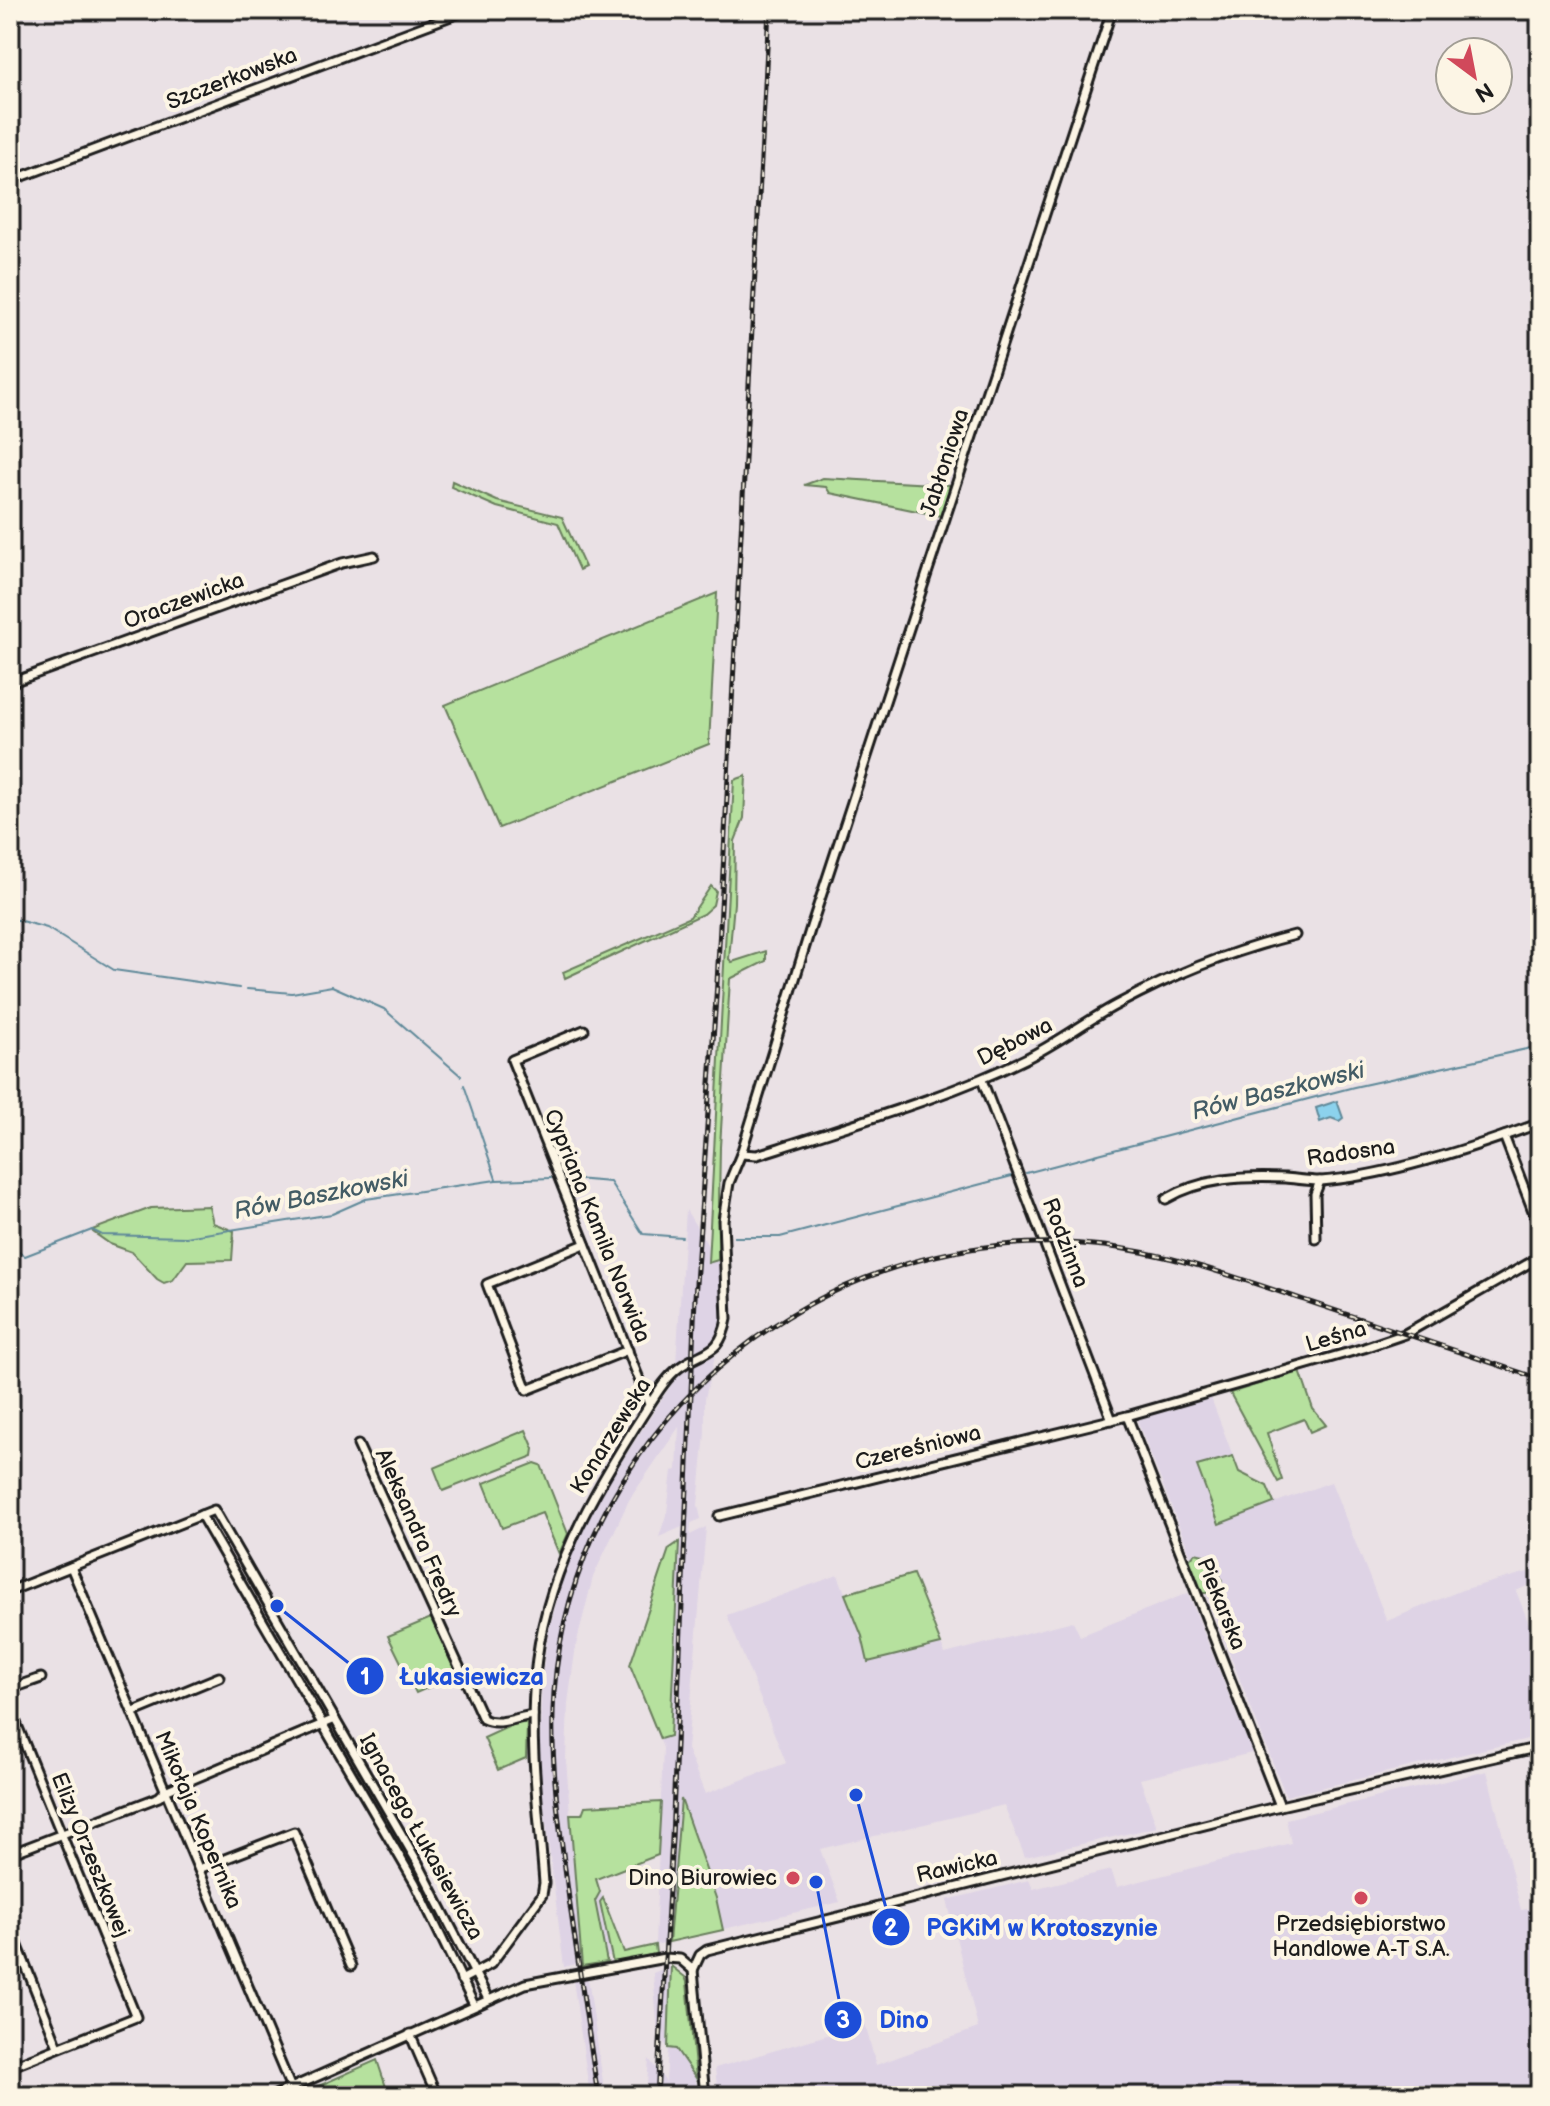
<svg xmlns="http://www.w3.org/2000/svg" width="1550" height="2106" font-family="'Balsamiq Sans',sans-serif">
  <rect width="100%" height="100%" fill="#eae1e5"/>
  <filter id="ink" filterUnits="userSpaceOnUse"><feTurbulence type="fractalNoise" baseFrequency=".0125" numOctaves="2"/><feDisplacementMap in="SourceGraphic" scale="16" xChannelSelector="R" yChannelSelector="G"/><feConvolveMatrix kernelMatrix="1 2 1 2 8 2 1 2 1" color-interpolation-filters="sRGB"/></filter>
  <g filter="url(#ink)">
    <g fill="#ded3e5">
      <polygon points="686,1210 720,1265 723,1322 705,1398 705,1433 698,1505 701,1519 691,1523 690,1535 706,1527 687,1749 705,1794 786,1763 727,1615 838,1575 862,1636 869,1662 941,1644 945,1654 1073,1621 1080,1636 1188,1593 1252,1753 1140,1779 1157,1827 1025,1857 1004,1805 820,1849 840,1902 655,1945 663,1748 630,1665 669,1549 681,1541 682,1527 659,1537 667,1512 672,1471 677,1470 679,1427 629,1500 593,1577 576,1645 568,1703 566,1758 570,1814 624,1952 564,1967 539,1768 542,1676 548,1634 564,1574 585,1526 607,1484 675,1379"/>
      <polygon points="1211,1398 1233,1456 1197,1467 1219,1523 1331,1482 1387,1621 1462,1590 1528,1572 1533,1583 1516,1591 1540,1652 1540,1736 1286,1796 1137,1420"/>
      <polygon points="1487,1771 1521,1910 1540,1907 1540,2096 718,2096 715,2068 865,2024 876,2065 978,2028 947,1900 1029,1880 1033,1889 1111,1870 1117,1887 1291,1843 1286,1819"/>
      <polygon points="671,1966 668,2048 676,2049 696,2078 697,2096 646,2096 649,2059 666,2082 668,2048 658,2035 653,1973"/>
      <polygon points="588,1978 605,2096 590,2096 573,1980"/>
    </g>
    <g fill="#b6e19e" stroke="#697e5d" stroke-width="2">
      <polygon points="823,478 950,485 941,516 830,493 826,487 804,485"/>
      <polygon points="452,481 497,501 562,517 585,567 579,570 558,523 497,507 451,487"/>
      <polygon points="717,593 709,744 499,828 445,705"/>
      <polygon points="746,776 744,818 735,841 734,903 729,959 732,962 766,951 766,961 730,979 720,1147 718,1260 708,1263 734,780"/>
      <polygon points="711,886 716,891 713,905 703,914 565,978 563,972 690,917"/>
      <polygon points="209,1206 213,1223 234,1231 232,1260 187,1261 173,1280 164,1283 157,1279 132,1252 110,1244 93,1232 92,1230 151,1208"/>
      <polygon points="1300,1371 1313,1409 1326,1425 1310,1432 1304,1419 1267,1433 1282,1480 1278,1482 1230,1393"/>
      <polygon points="526,1430 534,1449 533,1456 443,1491 434,1468"/>
      <polygon points="1233,1456 1239,1472 1267,1486 1274,1503 1219,1524 1197,1466"/>
      <polygon points="535,1463 541,1465 568,1534 559,1554 542,1513 502,1528 484,1483"/>
      <polygon points="679,1542 670,1736 660,1739 630,1665 669,1549"/>
      <polygon points="1195,1553 1213,1557 1222,1581 1211,1593 1201,1593 1188,1561"/>
      <polygon points="913,1574 941,1644 868,1662 862,1636 845,1594"/>
      <polygon points="431,1618 457,1675 416,1693 388,1636"/>
      <polygon points="521,1721 527,1724 526,1758 498,1770 484,1738"/>
      <polygon points="681,1799 716,1898 723,1930 669,1942"/>
      <polygon points="661,1802 658,1855 596,1879 600,1892 595,1901 607,1962 582,1966 570,1814 582,1814 585,1806"/>
      <polygon points="603,1898 624,1952 655,1945 656,1954 613,1963 600,1902"/>
      <polygon points="671,1966 685,1977 687,1982 696,2078 676,2049 668,2048"/>
      <polygon points="377,2060 389,2096 296,2096"/>
    </g>
    <polygon fill="#8cd2ed" stroke="#5f8999" stroke-width="2" points="1337,1101 1343,1118 1339,1121 1331,1118 1320,1122 1316,1108"/>
    <g fill="none" stroke-linecap="round" stroke-linejoin="round">
      <g stroke="#5f8999" stroke-width="2">
        <polyline points="10,918 47,928 114,970 239,988"/>
        <polyline points="247,989 292,993 332,986 384,1009 461,1076"/>
        <polyline points="464,1085 496,1179"/>
        <polyline points="1026,1173 1354,1087 1540,1046"/>
        <polyline points="563,1178 610,1182 643,1234 682,1237"/>
        <polyline points="734,1237 780,1237 1012,1176"/>
        <polyline points="10,1256 19,1252 25,1256 92,1230 102,1235 186,1237 332,1214 366,1199 496,1180 551,1178"/>
      </g>
      <defs>
        <g id="street">
          <polyline points="10,181 467,10"/>
          <polyline points="10,683 342,563 374,556"/>
          <polyline points="584,1030 512,1060 649,1404"/>
          <polyline points="982,1080 1112,1420"/>
          <polyline points="1504,1136 1540,1229"/>
          <path d="M741,1154L757,1155L779,1148C862,1121 947,1097 1025,1059C1058,1043 1087,1020 1120,1003C1174,974 1235,950 1295,935"/>
          <path d="M1166,1199C1201,1178 1244,1176 1285,1178C1297,1179 1309,1181 1321,1181C1387,1176 1478,1146 1540,1123"/>
          <polyline points="1316,1239 1315,1194 1320,1181"/>
          <polyline points="585,1244 487,1284 527,1390 628,1350"/>
          <polyline points="1127,1416 1280,1806"/>
          <path d="M358,1445L483,1719C498,1727 517,1717 533,1715"/>
          <polyline points="201,1515 415,1883 474,2005"/>
          <polyline points="719,1516 1127,1416 1364,1348 1405,1334 1540,1257"/>
          <polyline points="71,1567 291,2088"/>
          <polyline points="10,1591 214,1510 418,1863 488,1999"/>
          <polyline points="10,1689 41,1678"/>
          <polyline points="10,1708 136,2017 10,2067"/>
          <polyline points="134,1712 219,1677"/>
          <polyline points="10,1854 159,1797 165,1791 335,1719"/>
          <polyline points="199,1869 294,1832 351,1966"/>
          <polyline points="10,1926 58,2047"/>
          <path d="M461,1980L491,1964L542,1895L544,1883C539,1815 529,1745 535,1677C543,1577 593,1492 646,1410C655,1396 666,1377 680,1367C705,1349 720,1356 727,1319L723,1220L729,1183L741,1154L811,927L1112,10"/>
          <polyline points="410,2034 437,2096"/>
          <polyline points="273,2096 525,1984 665,1958 680,1959 693,1970"/>
          <polyline points="705,2096 693,1970 700,1955 707,1950 1280,1806 1540,1747"/>
        </g>
      </defs>
      <use href="#street" stroke="#1c1c1c" stroke-width="13"/>
      <use href="#street" stroke="#fcf5e5" stroke-width="7"/>
      <defs>
        <g id="rail">
          <path d="M598,2096C588,2030 579,1964 569,1899C560,1830 549,1761 554,1692C575,1416 832,1215 1104,1246C1173,1254 1238,1278 1304,1300C1382,1326 1461,1352 1540,1379"/>
          <polyline points="657,2096 672,1839 695,1298 717,983 769,10"/>
        </g>
      </defs>
      <use href="#rail" stroke="#1c1c1c" stroke-width="5"/>
      <use href="#rail" stroke="#fcf5e5" stroke-width="2" stroke-dasharray="6" stroke-linecap="butt"/>
    </g>
  </g>
  <g fill="#d1495b" stroke="#fcf5e5" stroke-width="3">
    <circle cx="793" cy="1878" r="8"/>
    <circle cx="1361" cy="1898" r="8"/>
  </g>
  <g text-anchor="middle" dominant-baseline="central" stroke-width="8" stroke-linejoin="round" paint-order="stroke">
    <g font-size="22" fill="#1c1c1c" stroke="#fcf5e5">
      <text transform="translate(232 79) rotate(-21)">Szczerkowska</text>
      <text transform="translate(945 463) rotate(-72)">Jabłoniowa</text>
      <text transform="translate(184 601) rotate(-20)">Oraczewicka</text>
      <text transform="translate(1015 1042) rotate(-27)">Dębowa</text>
      <text transform="translate(1351 1153) rotate(-8)">Radosna</text>
      <text transform="translate(597 1226) rotate(68)">Cypriana Kamila Norwida</text>
      <text transform="translate(1065 1243) rotate(69)">Rodzinna</text>
      <text transform="translate(1336 1337) rotate(-16)">Leśna</text>
      <text transform="translate(611 1436) rotate(-58)">Konarzewska</text>
      <text transform="translate(918 1448) rotate(-14)">Czereśniowa</text>
      <text transform="translate(418 1533) rotate(66)">Aleksandra Fredry</text>
      <text transform="translate(1221 1604) rotate(68)">Piekarska</text>
      <text transform="translate(198 1820) rotate(67)">Mikołaja Kopernika</text>
      <text transform="translate(421 1837) rotate(61)">Ignacego Łukasiewicza</text>
      <text transform="translate(90 1855) rotate(68)">Elizy Orzeszkowej</text>
      <text transform="translate(957 1867) rotate(-13)">Rawicka</text>
    </g>
    <g font-size="22" fill="#1c1c1c" stroke="#fcf5e5" text-anchor="end">
      <text x="777" y="1878">Dino Biurowiec</text>
      <text x="1361" y="1924" text-anchor="middle">Przedsiębiorstwo<tspan x="1361" dy="25">Handlowe A-T S.A.</tspan></text>
    </g>
    <g font-size="24" font-style="italic" fill="#435c65" stroke="#fcf5e5">
      <text transform="translate(1278 1091) rotate(-14)">Rów Baszkowski</text>
      <text transform="translate(321 1195) rotate(-11)">Rów Baszkowski</text>
    </g>
  </g>
  <path fill="none" stroke="#1d4ed8" stroke-width="3" d="M277 1606L365 1676M856 1795L891 1927M816 1882L843 2020"/>
  <g fill="#1d4ed8" stroke="#fcf5e5" stroke-width="3">
    <circle cx="277" cy="1606" r="8"/>
    <circle cx="856" cy="1795" r="8"/>
    <circle cx="816" cy="1882" r="8"/>
    <circle cx="365" cy="1676" r="20"/>
    <circle cx="891" cy="1927" r="20"/>
    <circle cx="843" cy="2020" r="20"/>
  </g>
  <g font-size="24" text-anchor="middle" font-weight="bold" fill="#fff">
    <text x="365" y="1685">1</text>
    <text x="891" y="1936">2</text>
    <text x="843" y="2028">3</text>
  </g>
  <g font-size="24" text-anchor="middle" font-weight="bold" fill="#1d4ed8" stroke="#fcf5e5" stroke-width="8" stroke-linejoin="round" paint-order="stroke">
    <text x="472" y="1685">Łukasiewicza</text>
    <text x="1042" y="1936">PGKiM w Krotoszynie</text>
    <text x="904" y="2028">Dino</text>
  </g>
  <rect width="1550" height="2106" fill="none" stroke="#fcf5e5" stroke-width="40"/>
  <rect x="20" y="20" width="1510" height="2066" fill="none" stroke="#1c1c1c" stroke-width="3" filter="url(#ink)"/>
  <g transform="translate(1474 76) rotate(148)"><circle r="38" fill="#fcf5e5" stroke="#a29e95" stroke-width="2"/>
  <path d="M0-6L14 30L0 20L-14 30Z" fill="#d1495b"/>
  <text y="-12" font-size="22" font-weight="bold" text-anchor="middle" fill="#1c1c1c">N</text>
  </g>
</svg>
